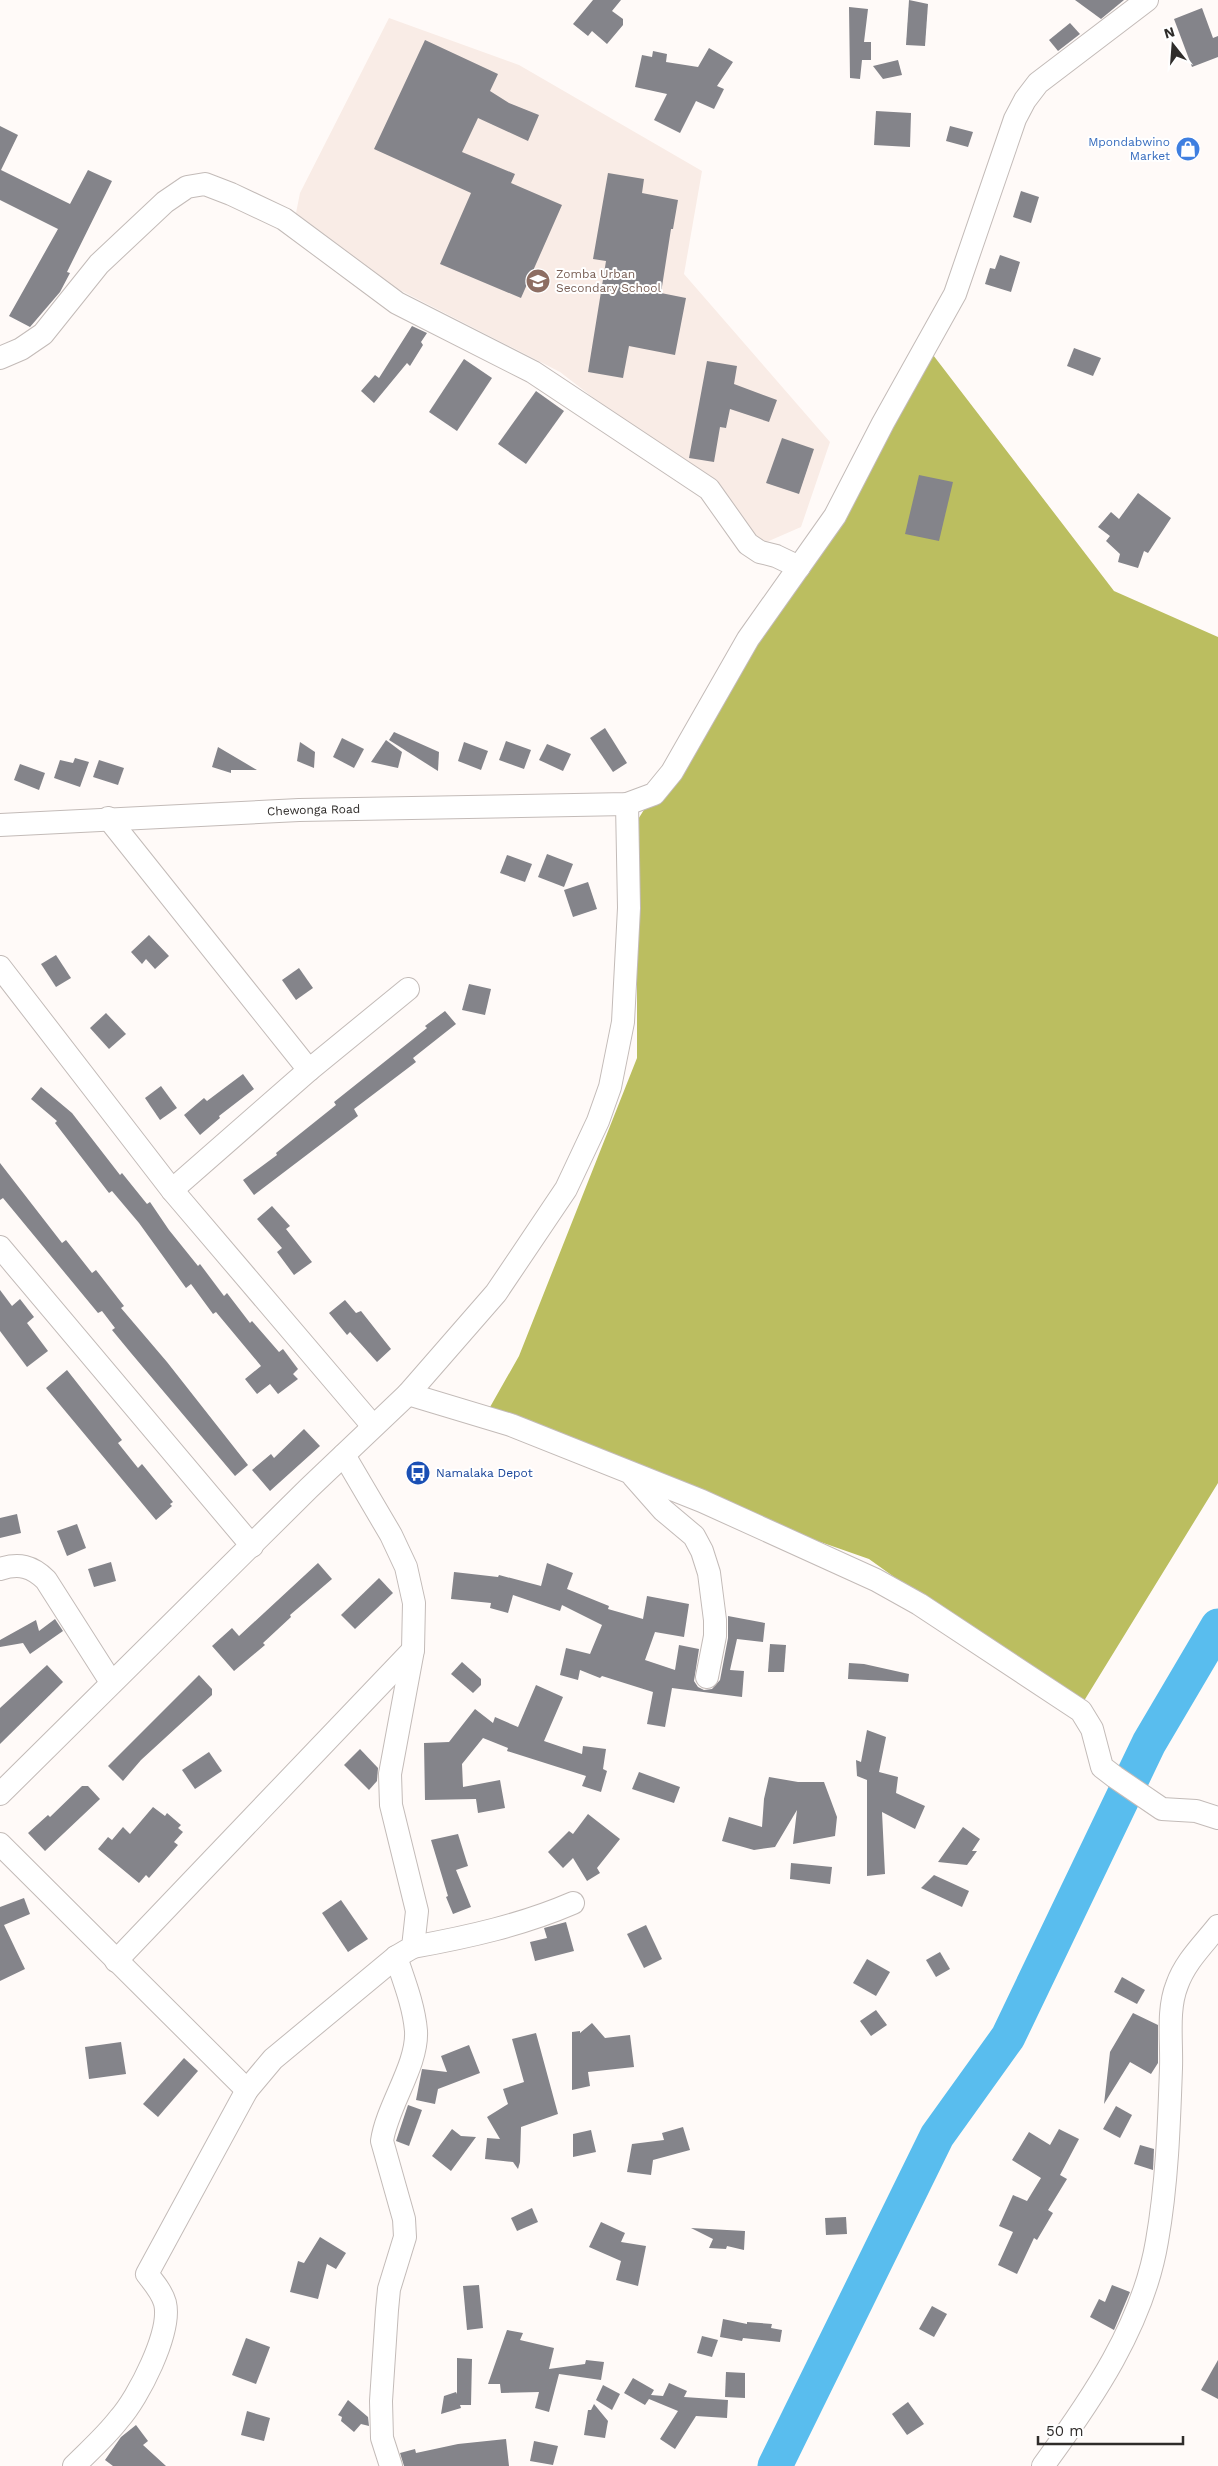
<svg xmlns="http://www.w3.org/2000/svg" width="1218" height="2466" font-family="'Work Sans',sans-serif">
  <rect width="100%" height="100%" fill="#fffaf8"/>
  <polygon fill="#f9ece6" points="389,18 519,65 702,171 684,274 830,442 801,527 762,544 678,463 560,372 394,287 296,213 300,193"/>
  <polygon fill="#bbbe60" points="930,351 1114,591 1218,637 1218,1483 1079,1709 869,1559 481,1423 519,1356 637,1058 637,821"/>
  <g fill="none" stroke-linecap="round" stroke-linejoin="round">
    <polyline stroke="#59bdee" stroke-width="35" points="775,2466 937,2136 1008,2037 1149,1743 1218,1626"/>
  </g>
  <g fill="#84848a">
    <polygon points="593,0 621,0 612,11 623,19 623,25 607,44 592,31 588,36 573,24"/>
    <polygon points="909,0 928,4 925,46 906,45"/>
    <polygon points="1075,0 1124,0 1101,19"/>
    <polygon points="849,7 868,9 864,42 871,42 871,60 862,60 860,79 850,78"/>
    <polygon points="1202,8 1213,38 1218,36 1218,57 1192,67 1174,19"/>
    <polygon points="1070,23 1080,34 1058,51 1049,40"/>
    <polygon points="425,40 498,74 490,91 509,103 539,115 528,141 478,118 462,152 515,174 511,183 562,205 521,298 440,264 471,193 374,149"/>
    <polygon points="709,48 733,62 717,86 724,89 714,109 696,101 680,133 654,120 667,94 635,87 642,55 652,57 653,51 667,54 666,62 698,67"/>
    <polygon points="898,60 902,75 883,79 873,66"/>
    <polygon points="876,111 911,113 910,147 874,145"/>
    <polygon points="0,126 18,135 1,170 70,204 88,170 112,181 67,272 70,273 60,292 30,327 9,316 58,229 0,200"/>
    <polygon points="950,126 973,132 968,147 946,141"/>
    <polygon points="608,173 644,179 642,193 678,200 673,229 671,229 661,293 686,298 675,355 629,346 623,378 588,372 606,261 593,259"/>
    <polygon points="1021,191 1039,197 1031,223 1013,217"/>
    <polygon points="1000,255 1020,262 1011,292 985,284 990,268 995,269"/>
    <polygon points="412,326 427,333 421,342 423,345 410,366 407,363 374,403 361,391 375,375 379,378"/>
    <polygon points="1074,348 1101,358 1093,376 1067,366"/>
    <polygon points="464,359 492,378 457,431 429,412"/>
    <polygon points="707,361 737,366 734,384 777,400 769,422 730,409 726,428 720,427 714,462 689,458"/>
    <polygon points="536,391 564,411 526,464 498,444"/>
    <polygon points="782,438 814,449 799,494 766,483"/>
    <polygon points="919,475 953,482 939,541 905,534"/>
    <polygon points="1138,493 1171,518 1148,553 1144,551 1138,568 1118,562 1120,554 1106,541 1110,536 1098,527 1111,512 1119,519"/>
    <polygon points="605,728 627,763 613,772 590,738"/>
    <polygon points="394,732 439,752 438,771 389,740"/>
    <polygon points="342,738 364,749 354,768 333,757"/>
    <polygon points="386,740 402,752 398,768 371,762"/>
    <polygon points="506,741 531,750 524,769 499,760"/>
    <polygon points="300,742 315,752 314,768 297,761"/>
    <polygon points="464,742 488,751 481,770 458,761"/>
    <polygon points="547,744 571,754 563,771 539,760"/>
    <polygon points="218,747 257,770 231,770 231,773 212,767"/>
    <polygon points="75,758 89,762 80,787 54,778 60,760 73,763"/>
    <polygon points="99,760 124,768 118,785 93,777"/>
    <polygon points="20,764 45,773 39,790 14,780"/>
    <polygon points="547,854 573,864 564,887 538,877"/>
    <polygon points="507,855 532,864 525,882 500,873"/>
    <polygon points="588,882 597,909 573,917 564,890"/>
    <polygon points="149,935 169,956 155,969 146,959 142,964 131,952"/>
    <polygon points="56,955 71,978 56,987 41,964"/>
    <polygon points="299,968 313,988 296,1000 282,980"/>
    <polygon points="469,984 491,989 485,1015 462,1010"/>
    <polygon points="445,1011 456,1024 413,1058 416,1062 354,1109 358,1116 254,1195 243,1180 277,1155 276,1153 336,1105 334,1102 427,1028 425,1026"/>
    <polygon points="106,1013 126,1034 109,1049 90,1028"/>
    <polygon points="243,1074 254,1089 219,1116 220,1118 200,1135 184,1115 204,1098 207,1101"/>
    <polygon points="161,1086 177,1108 160,1120 145,1098"/>
    <polygon points="41,1087 72,1113 120,1175 122,1173 147,1204 150,1202 169,1230 198,1266 200,1264 224,1296 227,1293 250,1323 252,1321 279,1352 283,1349 298,1369 293,1374 298,1379 278,1394 270,1384 257,1394 245,1379 261,1366 216,1312 213,1314 191,1284 186,1288 139,1223 112,1191 109,1193 55,1123 57,1121 31,1099"/>
    <polygon points="0,1163 62,1243 66,1240 92,1273 96,1270 124,1306 121,1308 167,1362 248,1465 235,1476 131,1353 112,1330 115,1328 102,1311 98,1313 3,1198 0,1200"/>
    <polygon points="272,1206 290,1226 286,1229 312,1262 294,1275 277,1252 282,1248 257,1219"/>
    <polygon points="0,1290 12,1306 20,1299 34,1317 27,1323 48,1351 27,1367 0,1331"/>
    <polygon points="345,1300 356,1313 361,1311 391,1349 377,1362 350,1332 347,1335 329,1313"/>
    <polygon points="67,1370 122,1440 118,1443 138,1468 142,1464 173,1502 170,1504 172,1506 156,1520 46,1388"/>
    <polygon points="304,1429 320,1446 270,1491 252,1470 271,1454 274,1458"/>
    <polygon points="17,1514 21,1533 0,1538 0,1518"/>
    <polygon points="77,1524 86,1548 67,1556 57,1531"/>
    <polygon points="111,1562 116,1581 94,1587 88,1569"/>
    <polygon points="318,1563 332,1579 290,1615 291,1617 263,1643 265,1645 234,1671 212,1646 232,1628 239,1636"/>
    <polygon points="547,1563 573,1573 567,1589 609,1606 608,1609 643,1619 647,1596 689,1604 684,1637 655,1632 645,1660 675,1670 679,1645 699,1649 694,1681 698,1687 704,1690 712,1689 720,1680 728,1638 728,1616 765,1623 763,1642 737,1639 730,1670 744,1671 742,1697 672,1688 665,1727 647,1724 653,1692 602,1676 600,1678 580,1670 578,1680 560,1675 566,1648 590,1654 602,1625 562,1605 560,1611 513,1595 508,1613 490,1608 491,1603 451,1599 454,1572 498,1577 499,1575 541,1586"/>
    <polygon points="379,1578 393,1593 355,1629 341,1615"/>
    <polygon points="55,1619 63,1631 30,1654 23,1643 0,1647 0,1640 36,1620 39,1631"/>
    <polygon points="770,1644 786,1645 784,1672 768,1672"/>
    <polygon points="462,1662 481,1679 481,1685 473,1693 451,1674"/>
    <polygon points="849,1663 864,1664 909,1674 908,1682 848,1679"/>
    <polygon points="47,1665 63,1682 0,1744 0,1708"/>
    <polygon points="199,1675 212,1689 212,1695 141,1760 123,1781 108,1766"/>
    <polygon points="536,1685 563,1697 544,1741 582,1754 583,1746 606,1749 603,1769 607,1771 601,1792 582,1786 586,1776 507,1751 508,1748 483,1738 462,1764 463,1787 500,1780 505,1808 478,1813 476,1799 425,1800 424,1743 449,1742 475,1709 493,1723 495,1717 518,1727"/>
    <polygon points="867,1730 886,1737 879,1772 898,1777 896,1793 925,1806 915,1829 882,1812 885,1874 867,1876 867,1780 857,1776 856,1760 861,1762"/>
    <polygon points="360,1749 378,1768 377,1781 369,1790 344,1765"/>
    <polygon points="209,1752 222,1771 195,1789 182,1770"/>
    <polygon points="639,1772 680,1787 674,1803 632,1789"/>
    <polygon points="769,1777 798,1782 824,1782 837,1817 835,1836 793,1844 797,1810 775,1847 754,1850 722,1841 729,1817 762,1827 764,1799"/>
    <polygon points="82,1786 88,1786 100,1799 45,1851 28,1833 48,1815 50,1817"/>
    <polygon points="153,1807 165,1816 167,1813 181,1825 178,1828 183,1832 174,1842 178,1845 149,1878 146,1875 139,1883 98,1849 108,1837 112,1840 123,1827 130,1834"/>
    <polygon points="588,1814 620,1839 597,1868 600,1873 587,1881 573,1858 563,1868 548,1852 569,1831 573,1834"/>
    <polygon points="963,1827 980,1839 972,1851 977,1851 967,1865 938,1862"/>
    <polygon points="458,1834 468,1866 456,1870 471,1907 453,1914 446,1897 448,1896 431,1840"/>
    <polygon points="791,1863 832,1867 830,1884 790,1879"/>
    <polygon points="934,1875 969,1891 962,1907 921,1888"/>
    <polygon points="24,1898 30,1914 4,1925 25,1969 0,1981 0,1907"/>
    <polygon points="341,1900 368,1939 348,1952 322,1913"/>
    <polygon points="566,1922 574,1951 535,1961 530,1942 547,1938 544,1928"/>
    <polygon points="646,1925 662,1959 644,1968 627,1934"/>
    <polygon points="940,1952 950,1969 936,1977 926,1960"/>
    <polygon points="867,1959 890,1972 876,1996 853,1983"/>
    <polygon points="1122,1977 1145,1990 1137,2004 1114,1992"/>
    <polygon points="876,2010 887,2025 871,2036 860,2021"/>
    <polygon points="1133,2013 1158,2025 1158,2063 1151,2074 1130,2062 1104,2104 1110,2052"/>
    <polygon points="592,2023 605,2038 630,2035 634,2067 588,2072 590,2086 572,2090 572,2032 580,2031 580,2033"/>
    <polygon points="536,2033 558,2114 521,2127 520,2162 518,2169 513,2162 485,2159 487,2138 500,2139 487,2117 508,2104 503,2089 524,2082 512,2039"/>
    <polygon points="121,2042 126,2074 89,2079 85,2047"/>
    <polygon points="469,2045 480,2073 438,2089 435,2104 416,2100 422,2069 447,2072 441,2056"/>
    <polygon points="184,2058 198,2071 158,2117 143,2104"/>
    <polygon points="408,2105 422,2110 409,2146 396,2141"/>
    <polygon points="1116,2106 1132,2115 1120,2138 1103,2129"/>
    <polygon points="683,2127 690,2150 653,2160 651,2175 627,2172 632,2144 664,2140 662,2133"/>
    <polygon points="452,2129 461,2136 476,2137 451,2171 432,2156"/>
    <polygon points="1059,2129 1079,2139 1060,2175 1067,2179 1048,2210 1053,2213 1037,2240 1034,2238 1017,2274 998,2265 1013,2232 999,2226 1013,2195 1027,2201 1041,2178 1012,2160 1029,2132 1050,2145"/>
    <polygon points="591,2130 596,2152 573,2157 573,2134"/>
    <polygon points="1140,2145 1154,2149 1153,2170 1134,2164"/>
    <polygon points="532,2208 538,2222 517,2231 511,2218"/>
    <polygon points="846,2217 847,2234 826,2235 825,2218"/>
    <polygon points="601,2222 625,2233 621,2242 646,2246 638,2286 616,2280 621,2261 589,2247"/>
    <polygon points="691,2228 745,2231 744,2250 727,2246 726,2249 709,2248 713,2239"/>
    <polygon points="320,2237 346,2253 336,2269 327,2264 318,2299 290,2292 298,2261 304,2263"/>
    <polygon points="479,2285 483,2328 467,2330 463,2286"/>
    <polygon points="1112,2285 1130,2292 1114,2330 1090,2317 1099,2299 1105,2302"/>
    <polygon points="932,2306 947,2314 934,2337 919,2329"/>
    <polygon points="723,2319 747,2324 747,2322 772,2324 771,2328 782,2330 780,2342 743,2338 742,2341 720,2337"/>
    <polygon points="507,2330 523,2333 520,2340 554,2348 549,2369 585,2364 586,2360 604,2362 601,2380 559,2374 549,2412 535,2408 539,2392 501,2393 500,2384 488,2384"/>
    <polygon points="702,2336 718,2340 712,2357 697,2353"/>
    <polygon points="246,2338 270,2347 256,2384 232,2375"/>
    <polygon points="457,2358 472,2359 471,2405 460,2405 461,2408 441,2414 444,2396 456,2392 457,2394"/>
    <polygon points="1218,2360 1218,2399 1201,2390"/>
    <polygon points="726,2372 745,2373 745,2398 725,2397"/>
    <polygon points="633,2378 654,2390 651,2395 663,2396 669,2383 687,2391 684,2397 728,2400 727,2418 696,2416 675,2449 660,2439 678,2411 649,2399 645,2405 624,2393"/>
    <polygon points="603,2385 620,2394 612,2410 596,2400"/>
    <polygon points="348,2400 368,2417 369,2426 361,2424 354,2432 341,2421 342,2417 338,2415"/>
    <polygon points="908,2402 924,2424 907,2435 892,2414"/>
    <polygon points="594,2404 608,2421 605,2438 584,2435 588,2410 591,2410"/>
    <polygon points="247,2411 270,2418 264,2441 241,2435"/>
    <polygon points="136,2425 148,2441 143,2445 166,2466 113,2466 105,2460 121,2437"/>
    <polygon points="506,2439 509,2466 404,2466 400,2453 415,2449 416,2453 458,2444"/>
    <polygon points="534,2441 558,2446 553,2465 530,2461"/>
  </g>
  <g fill="none" stroke-linecap="round" stroke-linejoin="round">
    <defs>
      <g id="minor">
        <polyline points="0,358 21,349 43,334 99,264 165,202 187,187 205,184 231,194 284,219 397,303 533,372 709,489 748,544 760,552 776,556 799,567"/>
        <polyline points="108,818 309,1070"/>
        <path id="s1" d="M0,825L299,810L627,804L654,794L672,772L748,639L835,516L883,423L955,294L1015,119L1025,100L1038,83L1147,0"/>
        <polyline points="0,967 172,1190 373,1426"/>
        <polyline points="172,1190 309,1070 408,989"/>
        <polyline points="0,1247 252,1546"/>
        <polyline points="408,1394 511,1425 702,1501 876,1580 919,1604 1081,1711 1092,1729 1102,1767 1115,1777 1162,1809 1196,1811 1218,1818"/>
        <polyline points="633,1476 663,1510 694,1536 702,1551 709,1573 715,1620 715,1636 707,1677"/>
        <path d="M0,1569C19,1563 32,1566 46,1580L111,1682"/>
        <polyline points="0,1794 309,1488 408,1394 496,1293 566,1189 598,1121 610,1087 623,1022 629,908 627,804"/>
        <polyline points="0,1844 247,2090"/>
        <path d="M413,1947C468,1937 522,1925 573,1903"/>
        <polyline points="116,1961 413,1650"/>
        <path d="M74,2466C89,2451 106,2436 119,2419C138,2398 172,2332 165,2303C162,2292 154,2283 147,2274L247,2090L273,2059L396,1957L413,1947L417,1911L391,1805L390,1774L413,1650L414,1603L406,1567L391,1535L344,1455"/>
        <path d="M391,2466L382,2438L381,2401L387,2310L389,2289L405,2237L404,2219L382,2141C387,2106 418,2065 416,2031C414,2006 404,1981 396,1957"/>
        <path d="M1043,2466C1092,2399 1143,2325 1157,2241C1167,2184 1169,2126 1171,2068C1172,2041 1167,2010 1177,1985C1185,1962 1203,1945 1218,1926"/>
      </g>
    </defs>
    <use href="#minor" stroke="#c3bbb8" stroke-width="24"/>
    <use href="#minor" stroke="#fff" stroke-width="22"/>
  </g>
  <defs>
    <symbol id="shop-disc" viewBox="-11 -11 22 22"><circle r="9.5" fill="#3f7fe0" stroke="#fff"/><path d="M-5-2.5h2.3a2.7 3.5 0 0 1 5.4 0H5L5.5 6h-11ZM-1.5-2.5h3a1.5 2.3 0 0 0-3 0Z" fill="#fff"/></symbol>
    <symbol id="school-disc" viewBox="-11 -11 22 22"><circle r="9.5" fill="#8d6e63" stroke="#fff"/><path d="M0-5L7-2L0 1L-7-2ZM-4 1L0 2.5L4 1V4Q0 6-4 4Z" fill="#fff"/></symbol>
    <symbol id="bus-disc" viewBox="-11 -11 22 22"><circle r="9.5" fill="#1a4fb4" stroke="#fff"/><path d="M-5-6H5V4H4V6H2V4H-2V6H-4V4H-5ZM-3.5-4V0h7V-4ZM-3.5 1.2v1.5H-2V1.2ZM2 1.2v1.5H3.5V1.2Z" fill="#fff"/></symbol>
  </defs>
  <g fill-rule="evenodd">
    <use href="#shop-disc" x="1174" y="135" width="28" height="28"/>
    <use href="#school-disc" x="524" y="267" width="28" height="28"/>
    <use href="#bus-disc" x="404" y="1459" width="28" height="28"/>
  </g>
  <g text-anchor="middle" dominant-baseline="central" stroke-width="4" stroke-linejoin="round" paint-order="stroke">
    <g font-size="12" fill="#366cbe" stroke="#fff" text-anchor="end">
      <text x="1170" y="142">Mpondabwino<tspan x="1170" dy="14">Market</tspan></text>
    </g>
    <g font-size="12" fill="#785e54" stroke="#fff" text-anchor="start">
      <text x="556" y="274">Zomba Urban<tspan x="556" dy="14">Secondary School</tspan></text>
    </g>
    <g font-size="12" fill="#2f2c2a" stroke="#fff">
      <text stroke="none"><textPath href="#s1" startOffset="314">Chewonga Road</textPath></text>
    </g>
    <g font-size="12" fill="#164399" stroke="#fff" text-anchor="start">
      <text x="436" y="1473">Namalaka Depot</text>
    </g>
  </g>
  <g transform="translate(1173 45) rotate(343)" stroke="#ffffff" stroke-width="4" paint-order="stroke">
  <path d="M0-4L9 19L0 12L-9 19Z" fill="#2f2c2a"/>
  <text y="-8" font-size="14" font-weight="bold" text-anchor="middle" fill="#2f2c2a">N</text>
  </g>
  <path d="M1038 2436v8h145v-8" fill="none" stroke="#2f2c2a" stroke-width="2.5"/>
  <text x="1046" y="2436" font-size="15" fill="#2f2c2a" stroke="#ffffff" stroke-width="4" paint-order="stroke">50 m</text>
</svg>
